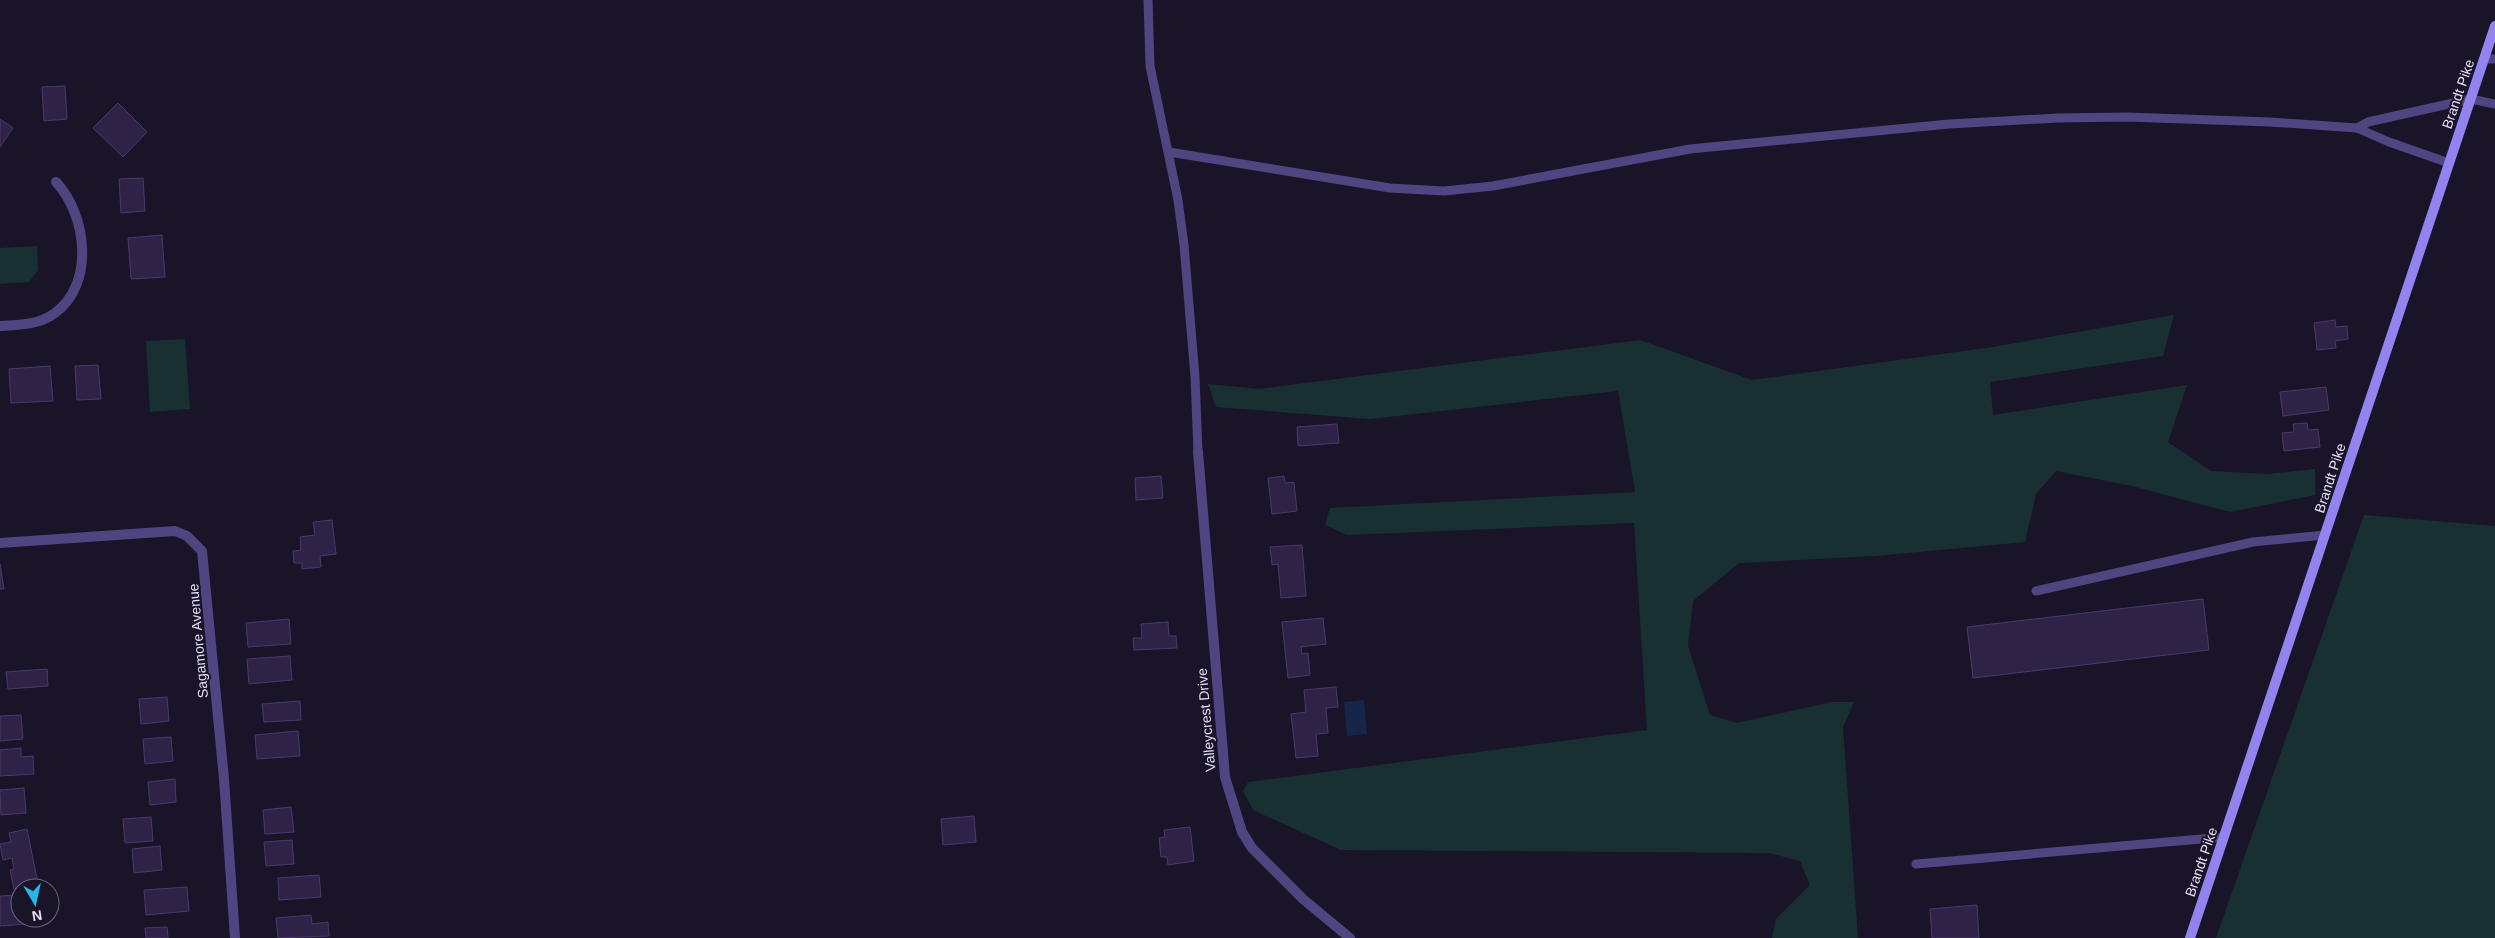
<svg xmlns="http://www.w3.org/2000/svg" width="2495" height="938" font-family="Helvetica,sans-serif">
  <rect width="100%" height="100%" fill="#1a1428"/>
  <g fill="#183032">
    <polygon points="37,246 38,270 29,282 0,284 0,248"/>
    <polygon points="2174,315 2163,356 1990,382 1993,415 2187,385 2168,442 2211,471 2268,474 2315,469 2315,495 2230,512 2132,486 2056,471 2036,494 2025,542 1876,556 1739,563 1693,601 1688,646 1710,715 1737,723 1832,702 1854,702 1843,727 1858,938 1772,938 1776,919 1810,885 1800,861 1769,853 1341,850 1253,810 1243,791 1248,782 1647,730 1634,523 1347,535 1325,525 1330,508 1635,492 1618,391 1370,419 1216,407 1208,384 1259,389 1640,340 1752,380 1993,347"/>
    <polygon points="185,339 190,409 150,412 146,341"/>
    <polygon points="2364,515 2495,526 2495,938 2216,938"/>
  </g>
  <polygon fill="#16254a" points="1364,700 1367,734 1347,736 1344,702"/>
  <g fill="#2e2347" stroke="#493870">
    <polygon points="65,86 67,119 44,121 42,87"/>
    <polygon points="118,103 147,132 123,157 93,128"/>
    <polygon points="0,119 13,128 0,147"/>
    <polygon points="143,178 145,211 121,213 119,179"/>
    <polygon points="162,235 165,277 131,279 128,238"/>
    <polygon points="2335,320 2336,327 2347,326 2348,339 2335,341 2336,348 2317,350 2314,323"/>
    <polygon points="98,365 101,399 77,400 75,366"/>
    <polygon points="50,366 53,401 11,403 9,369"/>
    <polygon points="2326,387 2329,410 2283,416 2280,392"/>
    <polygon points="2307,423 2308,430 2318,429 2320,447 2284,451 2282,433 2294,432 2293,424"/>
    <polygon points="1337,424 1339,443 1298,446 1297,427"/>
    <polygon points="1161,476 1163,498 1136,500 1135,478"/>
    <polygon points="1284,476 1285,483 1294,482 1297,511 1272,514 1268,478"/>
    <polygon points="332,520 336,554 320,556 321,567 302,569 302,563 294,563 293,551 301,550 300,537 315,535 313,522"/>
    <polygon points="1302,545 1306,596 1281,598 1278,564 1272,565 1270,547"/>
    <polygon points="0,564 4,589 0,589"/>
    <polygon points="2203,599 2209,650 1973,678 1967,627"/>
    <polygon points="1323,618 1326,644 1301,647 1302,654 1308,653 1310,675 1288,678 1282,622"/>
    <polygon points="289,619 291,644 248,647 246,623"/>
    <polygon points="1168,622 1169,636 1176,636 1177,648 1134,650 1133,638 1142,638 1141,624"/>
    <polygon points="290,656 292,680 249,684 247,659"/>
    <polygon points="47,669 48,686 8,689 6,672"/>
    <polygon points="1336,687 1338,707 1326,708 1328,733 1316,734 1318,756 1296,758 1291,714 1306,712 1304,690"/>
    <polygon points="167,697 169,721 141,724 139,699"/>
    <polygon points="300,701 301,720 264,722 262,704"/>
    <polygon points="21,715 23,739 0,741 0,716"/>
    <polygon points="298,731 300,756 257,759 255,735"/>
    <polygon points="171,737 173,761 145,764 143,739"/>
    <polygon points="21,748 21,757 33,756 34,774 0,776 0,750"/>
    <polygon points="175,779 176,802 150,805 148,782"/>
    <polygon points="24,788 26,813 1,815 0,790"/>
    <polygon points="291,807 294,832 265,834 263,810"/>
    <polygon points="974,816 976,842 943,845 941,819"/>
    <polygon points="151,817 153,841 125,843 123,819"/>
    <polygon points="1190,827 1194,861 1168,865 1167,857 1161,857 1159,838 1165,837 1164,830"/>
    <polygon points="27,829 38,884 14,889 10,870 14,869 12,858 3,860 0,844 11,842 9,833"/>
    <polygon points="292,840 294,864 266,866 264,842"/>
    <polygon points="160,846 162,870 134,873 132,849"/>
    <polygon points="319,875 321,897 279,900 278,878"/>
    <polygon points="187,887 189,911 146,915 144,890"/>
    <polygon points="16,895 17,904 20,904 20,918 25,918 26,924 0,926 0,896"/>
    <polygon points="1977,905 1979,938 1932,938 1930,909"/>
    <polygon points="311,915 312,924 328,922 329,936 278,938 276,918"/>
    <polygon points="167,927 168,938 146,938 145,928"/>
  </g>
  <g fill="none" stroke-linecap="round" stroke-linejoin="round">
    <g stroke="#4e4581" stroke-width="9">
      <polyline points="1148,0 1150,66 1178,200 1184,245 1195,377 1198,452"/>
      <polyline points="2485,59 2495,59"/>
      <polyline points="2357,128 2368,122 2471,99 2495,104"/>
      <polyline points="1169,152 1390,188 1444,191 1493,186 1690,149 1949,124 2058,118 2127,117 2270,122 2357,128 2389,142 2449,163"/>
      <polyline points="2036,591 2253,542 2325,535"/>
      <polyline points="1916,864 2224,837"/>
    </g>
    <g stroke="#4e4581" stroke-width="10">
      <path d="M0,326C19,325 39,325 55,313C95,284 87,215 56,182"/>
      <polyline points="1198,452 1225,777 1242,832 1252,848 1303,899 1350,938"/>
      <polyline points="0,543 175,531 187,536 202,551 224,779 235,938"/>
    </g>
    <polyline stroke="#9283ef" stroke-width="10" points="2190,938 2495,26"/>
  </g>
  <g text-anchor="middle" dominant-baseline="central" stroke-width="4" stroke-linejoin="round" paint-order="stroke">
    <g font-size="14" fill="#e6e0fb" stroke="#1a1428">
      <text transform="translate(2458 94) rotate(-71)">Brandt Pike</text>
      <text transform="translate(2330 478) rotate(-72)">Brandt Pike</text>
      <text transform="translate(198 641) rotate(-95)">Sagamore Avenue</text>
      <text transform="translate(1206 720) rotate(-95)">Valleycrest Drive</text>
      <text transform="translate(2201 862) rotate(-71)">Brandt Pike</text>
    </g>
  </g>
  <g transform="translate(35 903) rotate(171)"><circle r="24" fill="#1a1428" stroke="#6c667c"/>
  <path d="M0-4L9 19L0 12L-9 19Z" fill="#24bae2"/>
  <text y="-8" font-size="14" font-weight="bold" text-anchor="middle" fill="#e6e0fb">N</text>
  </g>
</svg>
